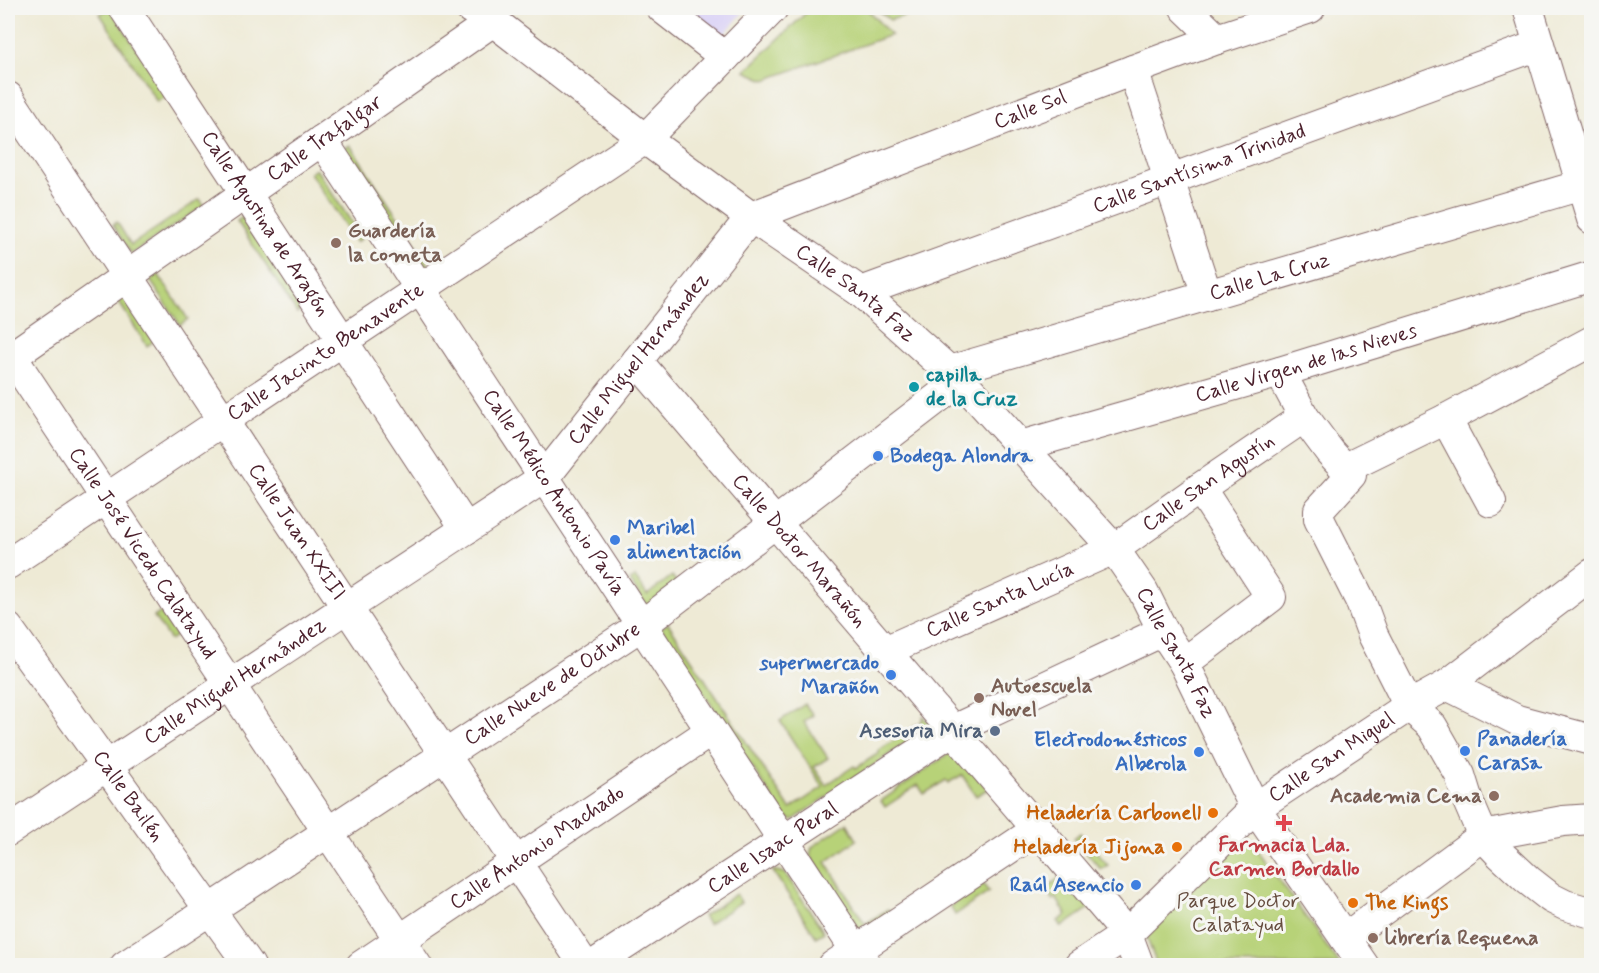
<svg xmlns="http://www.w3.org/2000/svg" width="1599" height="973" font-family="Mynerve,sans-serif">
  <rect width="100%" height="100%" fill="#f6f6f2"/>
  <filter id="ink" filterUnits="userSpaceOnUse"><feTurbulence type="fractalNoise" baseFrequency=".0167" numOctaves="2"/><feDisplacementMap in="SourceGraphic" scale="12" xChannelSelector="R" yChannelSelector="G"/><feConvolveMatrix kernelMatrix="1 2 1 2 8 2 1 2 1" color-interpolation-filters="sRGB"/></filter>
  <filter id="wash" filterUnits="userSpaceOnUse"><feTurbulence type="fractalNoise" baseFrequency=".008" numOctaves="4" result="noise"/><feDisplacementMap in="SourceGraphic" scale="24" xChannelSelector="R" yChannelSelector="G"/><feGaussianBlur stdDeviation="1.35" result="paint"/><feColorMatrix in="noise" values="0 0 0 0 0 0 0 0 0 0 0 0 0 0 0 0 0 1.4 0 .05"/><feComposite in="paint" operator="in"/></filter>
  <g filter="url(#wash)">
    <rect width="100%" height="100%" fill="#eeead5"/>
    <polygon fill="#ddd5f6" points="677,8 747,8 719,40"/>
    <g fill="#b7d278" stroke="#807852" stroke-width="1.5">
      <polygon points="110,8 167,95 157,102 100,14"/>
      <polygon points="811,8 866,8 891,35 765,80 745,71"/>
      <polygon points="875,8 933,8 890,20"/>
      <polygon points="350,145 429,265 421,270 342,150"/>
      <polygon points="316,169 362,238 356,242 310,173"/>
      <polygon points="200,199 204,206 131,254 113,225 117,222 131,245"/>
      <polygon points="246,215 306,306 297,313 237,221"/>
      <polygon points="158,274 188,319 180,325 150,280"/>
      <polygon points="124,297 154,341 147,346 118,301"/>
      <polygon points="672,576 677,583 647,607 630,581 635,577 647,595"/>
      <polygon points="161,612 176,636 170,640 154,617"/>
      <polygon points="668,623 790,809 823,787 780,721 805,704 813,715 804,722 828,758 814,767 826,785 854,766 856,768 879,753 878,751 921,722 923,716 931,726 793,820 785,817 661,628"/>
      <polygon points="954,750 988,789 976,796 962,775 948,783 946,780 924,794 918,785 885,807 881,801"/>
      <polygon points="847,823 857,840 826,862 865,924 888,909 892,914 862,934 810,855 812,847"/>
      <polygon points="1080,833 1108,865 1101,869 1074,838"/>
      <polygon points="1247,835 1340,965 1157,965 1143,928"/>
      <polygon points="772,870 785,873 824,932 816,937"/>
      <polygon points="1063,875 1091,907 1062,927 1058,921 1067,915 1056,898 1053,900 1045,889"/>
      <polygon points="983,884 989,892 955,915 950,906"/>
      <polygon points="736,894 741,902 708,924 703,916"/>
    </g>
  </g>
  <g filter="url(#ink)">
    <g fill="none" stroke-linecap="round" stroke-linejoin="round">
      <defs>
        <g id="minor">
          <path id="s1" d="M124,8L466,529"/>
          <path id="s2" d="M470,8L493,21L645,139L751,217L861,292L949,371L961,380L1114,549L1143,591L1163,631L1184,663L1255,808L1409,706L1447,685L1592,574"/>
          <polyline points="662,8 725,57"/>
          <polyline points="1185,8 1217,39"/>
          <polyline points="1528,8 1592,219"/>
          <polyline points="1133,70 1207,295"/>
          <path id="s3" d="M8,97L585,966"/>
          <path id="s4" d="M322,140L866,966"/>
          <path id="s5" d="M861,292L1539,45"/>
          <path id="s6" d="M8,351L417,966"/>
          <path id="s7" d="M8,359L493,21"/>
          <path id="s8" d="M637,361L1127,934L1079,966"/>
          <path id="s9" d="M949,371L1592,182"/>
          <polyline points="1280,372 1304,417 1330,452 1351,475 1319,510 1319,519 1360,600 1373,635 1409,706 1432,726 1460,775 1468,801 1483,836 1500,854 1528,880 1551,898 1565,905 1592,913"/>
          <polyline points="1446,419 1491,502"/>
          <path id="s10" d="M1021,446L1280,372L1592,276"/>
          <polyline points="1346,468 1446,419 1592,341"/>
          <path id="s11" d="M8,564L645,139L773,8"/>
          <path id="s12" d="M8,628L250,966"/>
          <path id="s13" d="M885,651L1114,549L1200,488L1304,417"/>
          <polyline points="1184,663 1271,597 1200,488"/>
          <polyline points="1447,685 1517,720 1592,740"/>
          <path id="s14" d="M8,831L545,477L751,217L1133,70L1217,39L1310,8"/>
          <polyline points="1345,938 1483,836 1563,821 1592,819"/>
          <path id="s15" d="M125,966L642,625L961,380"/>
          <path id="s16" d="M361,966L711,731"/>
          <path id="s17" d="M592,966L953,730L1163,631"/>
          <polyline points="833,966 1038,829"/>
          <polyline points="1139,966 1127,934 1255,808 1364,966"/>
        </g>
      </defs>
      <use href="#minor" stroke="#836666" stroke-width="32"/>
      <use href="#minor" stroke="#fff" stroke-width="30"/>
    </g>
  </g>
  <g fill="#8d6e63" stroke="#f6f6f2" stroke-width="2">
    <circle cx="336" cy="243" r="6"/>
    <circle cx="979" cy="698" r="6"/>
    <circle cx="1494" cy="796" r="6"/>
    <circle cx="1373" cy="938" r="6"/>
  </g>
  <circle fill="#0f9aa8" stroke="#f6f6f2" stroke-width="2" cx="914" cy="387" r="6"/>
  <g fill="#3f7fe0" stroke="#f6f6f2" stroke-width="2">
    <circle cx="878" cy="456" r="6"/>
    <circle cx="615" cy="540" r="6"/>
    <circle cx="891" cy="675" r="6"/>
    <circle cx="1465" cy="751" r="6"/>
    <circle cx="1199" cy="752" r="6"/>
    <circle cx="1136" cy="885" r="6"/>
  </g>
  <circle fill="#5c6f8a" stroke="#f6f6f2" stroke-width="2" cx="995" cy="731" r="6"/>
  <g fill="#e8710a" stroke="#f6f6f2" stroke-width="2">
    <circle cx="1213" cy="813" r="6"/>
    <circle cx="1177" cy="847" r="6"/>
    <circle cx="1353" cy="903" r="6"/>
  </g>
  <path fill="#e0444e" stroke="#f6f6f2" stroke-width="2" d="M1281 814h6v6h6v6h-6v6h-6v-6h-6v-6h6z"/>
  <g text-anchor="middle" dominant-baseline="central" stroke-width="6" stroke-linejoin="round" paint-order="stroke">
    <g font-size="21" fill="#4a1f2b" stroke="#f6f6f2">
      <text stroke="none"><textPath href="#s14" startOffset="1274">Calle Sol</textPath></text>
      <text stroke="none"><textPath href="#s7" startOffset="386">Calle Trafalgar</textPath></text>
      <text stroke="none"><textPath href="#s5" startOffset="360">Calle Santísima Trinidad</textPath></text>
      <text stroke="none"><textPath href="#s1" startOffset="258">Calle Agustina de Aragón</textPath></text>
      <text stroke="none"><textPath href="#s9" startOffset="334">Calle La Cruz</textPath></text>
      <text stroke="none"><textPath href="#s2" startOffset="480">Calle Santa Faz</textPath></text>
      <text stroke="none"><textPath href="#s11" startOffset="382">Calle Jacinto Benavente</textPath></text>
      <text stroke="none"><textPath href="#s14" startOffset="794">Calle Miguel Hernández</textPath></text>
      <text stroke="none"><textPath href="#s10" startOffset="297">Calle Virgen de las Nieves</textPath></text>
      <text stroke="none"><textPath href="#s13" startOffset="366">Calle San Agustín</textPath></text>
      <text stroke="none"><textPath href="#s4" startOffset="422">Calle Médico Antonio Pavía</textPath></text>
      <text stroke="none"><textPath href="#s3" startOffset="522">Calle Juan XXIII</textPath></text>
      <text stroke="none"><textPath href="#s8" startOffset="250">Calle Doctor Marañón</textPath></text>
      <text stroke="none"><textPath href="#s6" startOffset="243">Calle José Vicedo Calatayud</textPath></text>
      <text stroke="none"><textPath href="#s13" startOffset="126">Calle Santa Lucía</textPath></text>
      <text stroke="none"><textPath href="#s2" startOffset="966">Calle Santa Faz</textPath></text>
      <text stroke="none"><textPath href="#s14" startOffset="272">Calle Miguel Hernández</textPath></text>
      <text stroke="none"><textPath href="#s15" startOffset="512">Calle Nueve de Octubre</textPath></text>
      <text stroke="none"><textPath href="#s2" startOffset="1232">Calle San Miguel</textPath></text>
      <text stroke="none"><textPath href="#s12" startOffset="207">Calle Bailén</textPath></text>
      <text stroke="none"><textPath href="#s16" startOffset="212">Calle Antonio Machado</textPath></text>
      <text stroke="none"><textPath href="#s17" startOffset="216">Calle Isaac Peral</textPath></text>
    </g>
    <g font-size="21" font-weight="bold" fill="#785e54" stroke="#f6f6f2" text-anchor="start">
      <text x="348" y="231">Guardería<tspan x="348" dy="24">la cometa</tspan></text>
      <text x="991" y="686">Autoescuela<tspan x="991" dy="24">Novel</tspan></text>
      <text x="1482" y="796" text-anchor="end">Academia Cema</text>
      <text x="1385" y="938">librería Requena</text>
    </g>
    <g font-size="21" font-weight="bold" fill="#0d838f" stroke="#f6f6f2" text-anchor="start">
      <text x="926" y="375">capilla<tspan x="926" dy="24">de la Cruz</tspan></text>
    </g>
    <g font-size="21" font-weight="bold" fill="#366cbe" stroke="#f6f6f2" text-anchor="start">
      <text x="890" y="456">Bodega Alondra</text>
      <text x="627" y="528">Maribel<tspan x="627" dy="24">alimentación</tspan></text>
      <text x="879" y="663" text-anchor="end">supermercado<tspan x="879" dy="24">Marañón</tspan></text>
      <text x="1477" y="739">Panadería<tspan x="1477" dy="24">Carasa</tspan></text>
      <text x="1187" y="740" text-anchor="end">Electrodomésticos<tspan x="1187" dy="24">Alberola</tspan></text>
      <text x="1124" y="885" text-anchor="end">Raúl Asencio</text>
    </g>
    <g font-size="21" font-weight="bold" fill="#4e5e75" stroke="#f6f6f2" text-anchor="end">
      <text x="983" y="731">Asesoria Mira</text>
    </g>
    <g font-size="21" font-weight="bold" fill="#c56008" stroke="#f6f6f2" text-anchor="end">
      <text x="1201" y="813">Heladería Carbonell</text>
      <text x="1165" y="847">Heladería Jijona</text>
      <text x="1365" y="903" text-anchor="start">The Kings</text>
    </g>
    <g font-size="21" font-weight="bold" fill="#be3a42" stroke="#f6f6f2">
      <text x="1284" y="845">Farmacia Lda.<tspan x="1284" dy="24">Carmen Bordallo</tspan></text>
    </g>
    <g font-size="21" fill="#654c3e" stroke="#f6f6f2">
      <text x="1238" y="901">Parque Doctor<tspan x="1238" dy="24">Calatayud</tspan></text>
    </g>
  </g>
  <rect width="1599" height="973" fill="none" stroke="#f6f6f2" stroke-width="30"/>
</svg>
